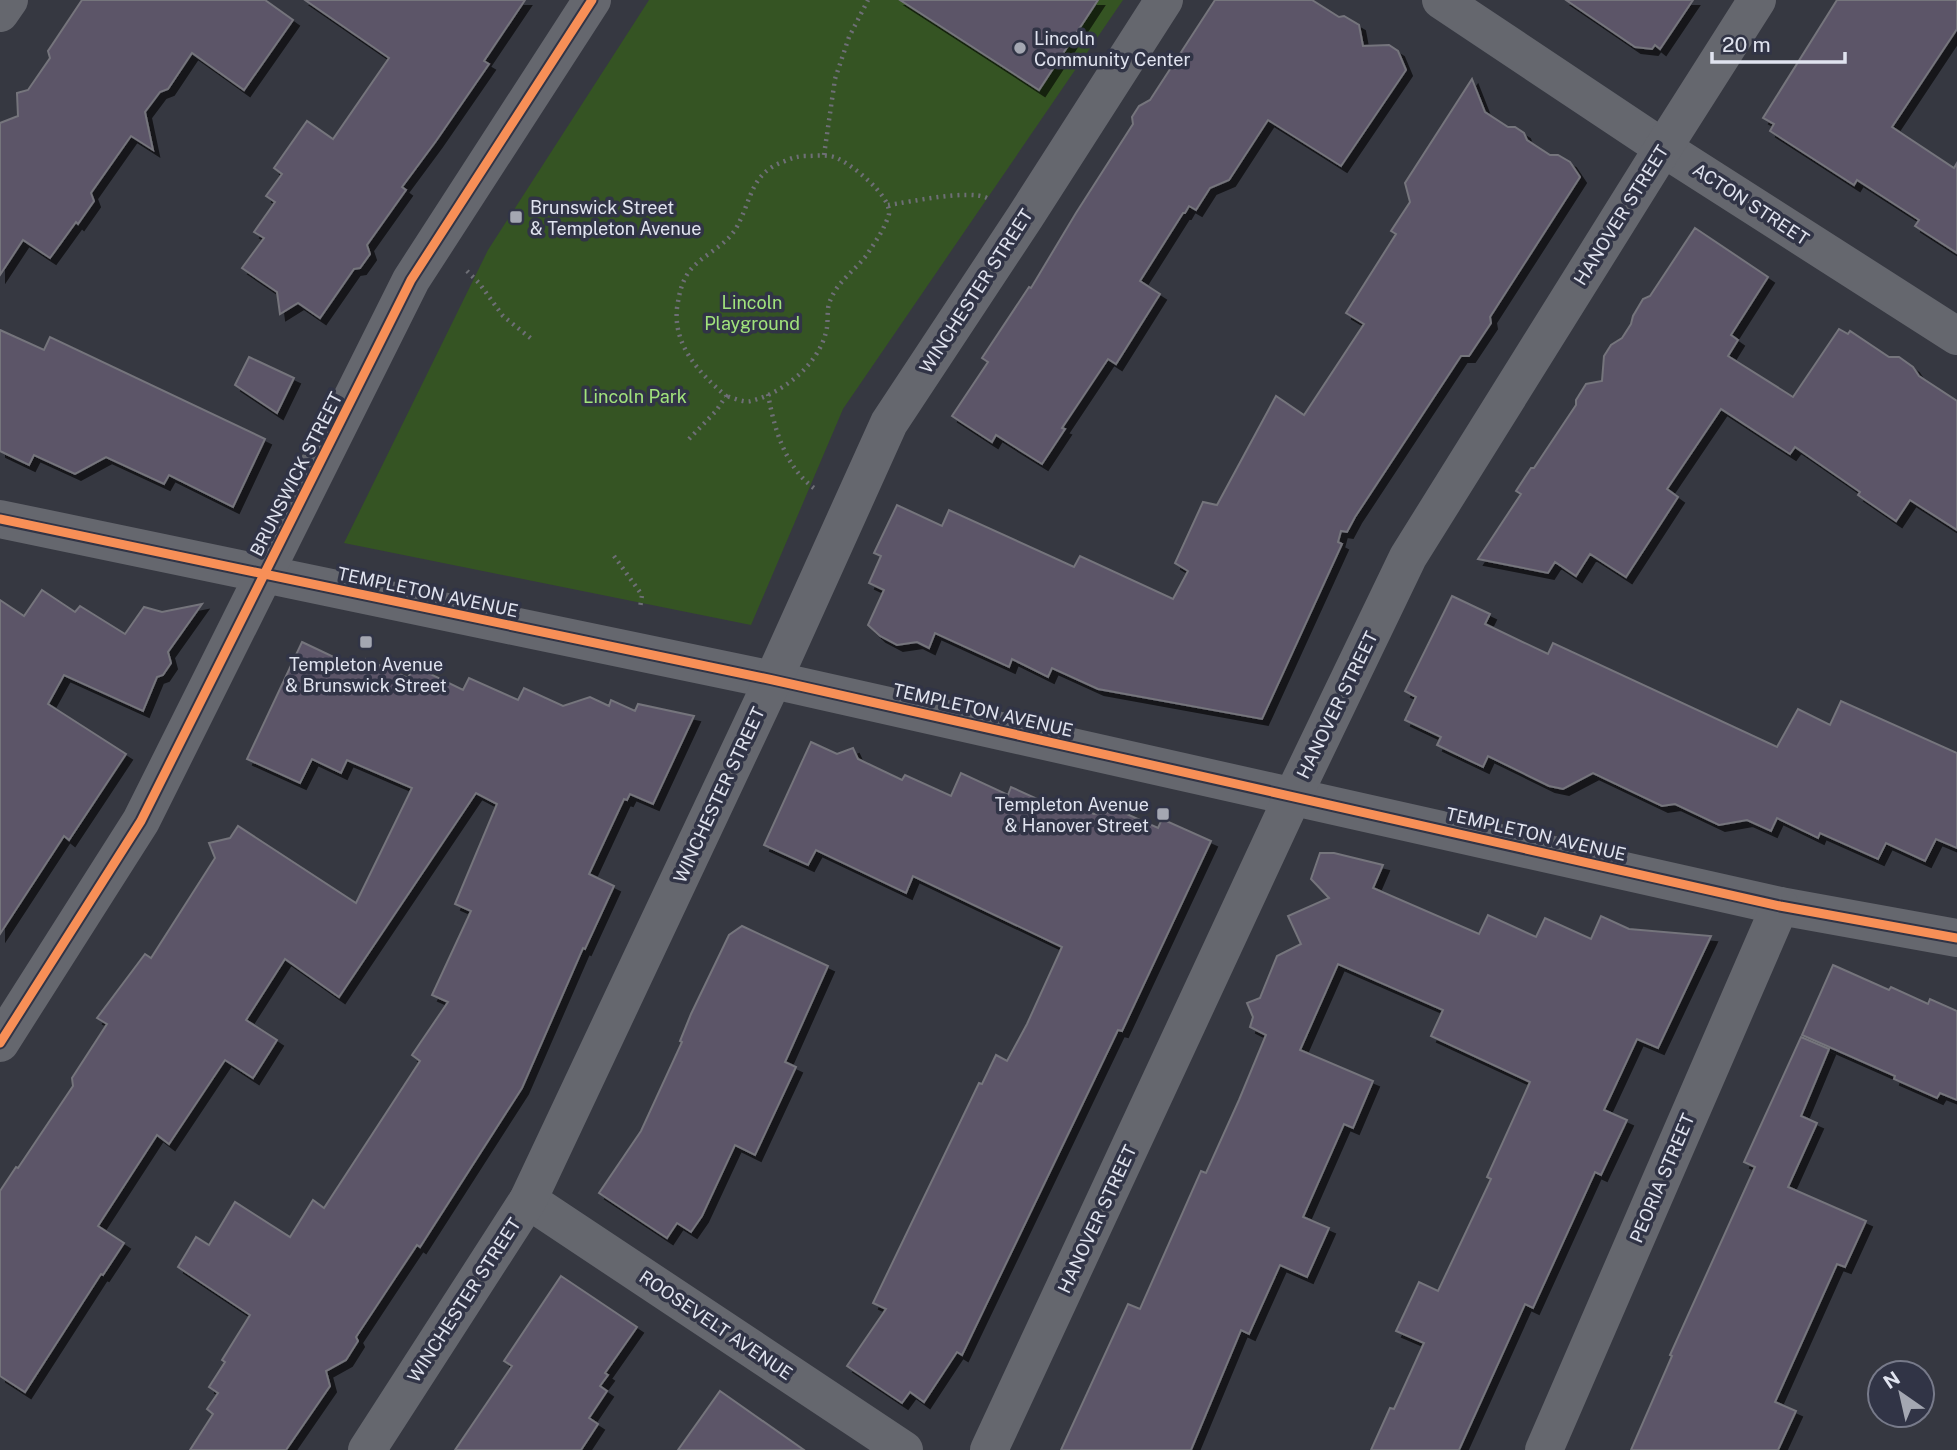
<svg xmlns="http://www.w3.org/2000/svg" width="1957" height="1450" font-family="'Public Sans',sans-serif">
  <defs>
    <filter id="shadow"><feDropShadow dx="6" dy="6" stdDeviation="0" flood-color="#0009"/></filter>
  </defs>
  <rect width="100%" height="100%" fill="#363841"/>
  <polygon fill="#355423" points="649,0 1123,0 843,409 751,625 344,543 488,250"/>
  <g fill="#5b5568" stroke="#75747c" stroke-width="2" filter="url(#shadow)">
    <polygon points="82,0 265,0 293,20 244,90 192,53 168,89 160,92 145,112 153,150 131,136 91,193 94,201 78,224 76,222 50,258 23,240 0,275 0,123 18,116 17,93 28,90 50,58 48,51"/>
    <polygon points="305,0 525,0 484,61 489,64 436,141 402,187 406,190 367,245 370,254 360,268 354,269 320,318 298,303 280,314 277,292 242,268 264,238 254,232 275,202 266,196 282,174 274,168 307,121 333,139 389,58"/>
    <polygon points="900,0 1098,0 1039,90"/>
    <polygon points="1215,0 1312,0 1339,17 1344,16 1359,25 1363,46 1389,45 1398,51 1406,70 1341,166 1268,120 1229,180 1210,188 1196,210 1189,206 1185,213 1183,213 1140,281 1160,294 1116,364 1108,359 1062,428 1065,429 1042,464 996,435 992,442 952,416 988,362 982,358 1029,287 1031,288 1076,213 1133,124 1132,117 1139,106 1150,100"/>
    <polygon points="1566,0 1693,0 1660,49 1655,45 1652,49 1635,47"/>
    <polygon points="1837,0 1957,0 1957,29 1892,127 1954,168 1957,163 1957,253 1915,226 1919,220 1857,180 1854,185 1770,131 1774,124 1763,118"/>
    <polygon points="1472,79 1485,112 1508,127 1515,127 1524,133 1527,140 1550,155 1558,155 1570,162 1580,177 1490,317 1491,323 1469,356 1461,356 1355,517 1347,532 1341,531 1338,542 1342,544 1262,719 1098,689 1052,668 1048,677 1012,659 1009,667 935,633 929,648 917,642 897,645 880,636 868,625 884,590 869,583 881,556 874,553 897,505 942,526 949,510 1074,567 1080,556 1173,599 1188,571 1175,563 1203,502 1217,505 1276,396 1304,415 1364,324 1346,313 1396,234 1391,231 1410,202 1405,183"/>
    <polygon points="1695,228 1768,277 1731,335 1738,340 1728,356 1793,397 1839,329 1848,334 1850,331 1889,357 1899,357 1913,367 1919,376 1957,401 1957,530 1910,500 1896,521 1858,495 1860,492 1795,447 1790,454 1721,409 1667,489 1678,497 1626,577 1590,554 1576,576 1555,562 1548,573 1478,559 1521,494 1516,491 1531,468 1534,468 1576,405 1576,400 1586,384 1602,381 1604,356 1611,345 1622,338 1631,324 1633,316 1643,299 1650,296"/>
    <polygon points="0,330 44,350 50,337 265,439 233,507 169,475 164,484 106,457 75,474 34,455 29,465 0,451"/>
    <polygon points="249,357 294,378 277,413 235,385"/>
    <polygon points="42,590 75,612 80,606 125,634 144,607 162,612 202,604 168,652 171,663 163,675 157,677 143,711 64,675 48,704 126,754 69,840 64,836 0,934 0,600 24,616"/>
    <polygon points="1452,596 1490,614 1485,624 1548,654 1553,643 1777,747 1798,709 1830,725 1841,701 1957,753 1957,848 1936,839 1925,861 1886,843 1878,859 1820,833 1818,838 1777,818 1771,831 1747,820 1719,825 1675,804 1662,806 1593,773 1563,789 1549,786 1488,756 1483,767 1437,745 1441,737 1405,720 1416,697 1405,691"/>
    <polygon points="302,642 361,670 366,659 408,678 414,666 463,690 469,678 518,700 524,688 563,706 590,697 609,706 611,700 635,711 638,704 694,716 653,804 630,794 627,800 624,799 589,874 614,886 585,949 583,948 522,1088 420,1247 417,1245 395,1278 356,1337 358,1341 346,1360 326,1371 330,1386 286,1450 190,1450 213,1414 207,1409 218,1393 209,1387 225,1362 222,1360 250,1315 178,1267 196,1237 209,1245 235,1202 290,1237 313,1200 324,1208 420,1061 412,1055 448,1002 432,995 471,911 455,904 497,804 476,793 339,997 285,959 246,1020 277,1040 253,1078 225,1060 169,1144 157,1135 98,1226 124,1243 103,1275 101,1274 25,1392 0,1376 0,1191 16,1167 18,1168 73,1086 72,1078 107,1024 97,1018 145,954 151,958 215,858 209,843 230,838 238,826 356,903 412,788 347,760 341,773 312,759 300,783 247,759"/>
    <polygon points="811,742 837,754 853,748 858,759 902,780 905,775 951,796 961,773 1008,795 1011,787 1057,808 1061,799 1094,814 1120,811 1158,828 1162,819 1211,841 1122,1031 1118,1030 962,1355 957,1352 924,1402 910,1392 902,1403 847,1366 886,1309 873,1303 979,1083 982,1084 996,1055 1007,1061 1027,1024 1062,947 913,876 906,893 816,850 808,865 764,845"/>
    <polygon points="1320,853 1334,853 1383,865 1373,888 1479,934 1488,915 1536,937 1545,918 1591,939 1601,916 1629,929 1711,936 1658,1048 1637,1039 1604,1110 1627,1120 1601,1175 1595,1172 1533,1308 1525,1304 1459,1450 1371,1450 1390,1408 1394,1409 1424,1343 1396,1331 1419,1282 1438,1291 1491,1179 1487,1177 1530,1082 1431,1036 1443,1010 1338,964 1300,1050 1373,1081 1353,1128 1344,1124 1303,1217 1329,1228 1307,1277 1280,1265 1249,1334 1241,1330 1191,1450 1061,1450 1128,1304 1140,1309 1201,1171 1206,1173 1239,1100 1266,1035 1250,1027 1253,1017 1247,1003 1260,998 1277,956 1301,944 1288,916 1329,898 1311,879"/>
    <polygon points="742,926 828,966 785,1062 796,1067 755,1155 735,1145 702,1216 691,1232 677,1223 667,1238 599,1193 641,1131 682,1042 680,1041 691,1014 729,935"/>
    <polygon points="1833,965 1889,990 1891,987 1928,1004 1930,999 1957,1011 1957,1100 1940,1093 1937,1098 1894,1079 1895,1076 1802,1035"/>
    <polygon points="1801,1037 1829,1049 1801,1116 1817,1123 1788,1187 1866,1221 1845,1267 1837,1264 1775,1402 1796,1411 1778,1450 1631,1450 1672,1356 1670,1355 1755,1167 1744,1162"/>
    <polygon points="561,1276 637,1327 605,1373 608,1375 600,1386 607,1391 589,1418 598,1424 581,1450 455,1450 512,1366 504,1361"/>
    <polygon points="720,1391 804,1450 678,1450"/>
  </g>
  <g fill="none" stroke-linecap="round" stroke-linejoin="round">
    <g stroke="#6e6f76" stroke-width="4.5" stroke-dasharray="2 5" stroke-linecap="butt">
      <polyline points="824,155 835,79 849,37 868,0"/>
      <path d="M888,205C910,202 969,189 987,198"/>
      <polyline points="467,271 479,283 503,316 534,341"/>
      <path d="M768,394C774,428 785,467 814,488"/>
      <path d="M689,439L716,411L726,396C699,373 673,345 677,308C679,295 681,284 688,273C700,256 723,248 735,230C752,202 749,173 785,161C792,158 798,156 806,156C816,156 828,154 837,158C851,165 864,176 875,187C881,194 890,204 889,214C888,219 885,224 883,229C878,238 872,247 866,256C854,271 837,282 830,301C826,310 829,322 826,332C818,365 783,393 751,401C744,403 734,398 726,396"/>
      <polyline points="614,556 642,595 640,608"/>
    </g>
    <g stroke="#65676e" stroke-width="38">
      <polyline points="1441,0 1663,148 1957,336"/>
      <polyline points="0,13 9,0"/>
      <polyline points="0,519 773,680 1780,906 1957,938"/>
      <polyline points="0,1043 141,821 411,280 592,0"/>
      <polyline points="528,1200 904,1450"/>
      <polyline points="367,1450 528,1200 773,680 889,423 1025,217 1164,0"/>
      <polyline points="989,1450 1293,796 1408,557 1663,148 1757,0"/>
      <polyline points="1544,1450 1780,906"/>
    </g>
    <defs>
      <g id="cycleway">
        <polyline points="0,519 773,680 1780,906 1957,938"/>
        <polyline points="0,1043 141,821 411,280 592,0"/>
      </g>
    </defs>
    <use href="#cycleway" stroke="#313446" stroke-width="13"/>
    <use href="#cycleway" stroke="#f78f57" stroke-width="9"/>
  </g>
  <g fill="#a4a7b2" stroke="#313446" stroke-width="2.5">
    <circle cx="1020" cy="48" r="7"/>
    <rect x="509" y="210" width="14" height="14" rx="3.5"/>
    <rect x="359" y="635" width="14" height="14" rx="3.5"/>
    <rect x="1156" y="807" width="14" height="14" rx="3.5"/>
  </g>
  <g text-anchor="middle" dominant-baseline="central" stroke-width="7" stroke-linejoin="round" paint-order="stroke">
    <g font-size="18" fill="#e0e3ef" stroke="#313446" text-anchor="start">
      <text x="1034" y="38">Lincoln<tspan x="1034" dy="21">Community Center</tspan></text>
      <text x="530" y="207">Brunswick Street<tspan x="530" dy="21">&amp; Templeton Avenue</tspan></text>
      <text x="366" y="664" text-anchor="middle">Templeton Avenue<tspan x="366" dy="21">&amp; Brunswick Street</tspan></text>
      <text x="1149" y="804" text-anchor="end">Templeton Avenue<tspan x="1149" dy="21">&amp; Hanover Street</tspan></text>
    </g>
    <g font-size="18" fill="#e0e3ef" stroke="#313446">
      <text transform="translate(1751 204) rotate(33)">ACTON STREET</text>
      <text transform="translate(1621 215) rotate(-58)">HANOVER STREET</text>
      <text transform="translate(976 291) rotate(-57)">WINCHESTER STREET</text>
      <text transform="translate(296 474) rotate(-63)">BRUNSWICK STREET</text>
      <text transform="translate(428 592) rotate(12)">TEMPLETON AVENUE</text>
      <text transform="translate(1337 705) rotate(-64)">HANOVER STREET</text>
      <text transform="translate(983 710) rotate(13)">TEMPLETON AVENUE</text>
      <text transform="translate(719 795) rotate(-65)">WINCHESTER STREET</text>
      <text transform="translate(1536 834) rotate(13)">TEMPLETON AVENUE</text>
      <text transform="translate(1662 1178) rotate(-67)">PEORIA STREET</text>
      <text transform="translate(1097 1219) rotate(-65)">HANOVER STREET</text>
      <text transform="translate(464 1300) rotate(-57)">WINCHESTER STREET</text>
      <text transform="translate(716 1325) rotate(34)">ROOSEVELT AVENUE</text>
    </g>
    <g font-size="18" fill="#a1e37c" stroke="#313446">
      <text x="752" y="302">Lincoln<tspan x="752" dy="21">Playground</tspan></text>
      <text x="635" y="396">Lincoln Park</text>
    </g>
  </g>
  <g transform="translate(1901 1394) rotate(326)"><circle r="33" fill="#313446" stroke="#777a8a" stroke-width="2"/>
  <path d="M0-5L12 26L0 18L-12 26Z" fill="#a4a7b2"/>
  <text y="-10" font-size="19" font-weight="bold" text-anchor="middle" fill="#e0e3ef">N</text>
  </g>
  <path d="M1712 52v10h133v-10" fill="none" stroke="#e0e3ef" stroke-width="3.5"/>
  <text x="1722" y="52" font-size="21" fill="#e0e3ef" stroke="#313446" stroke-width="5" paint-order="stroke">20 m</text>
</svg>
